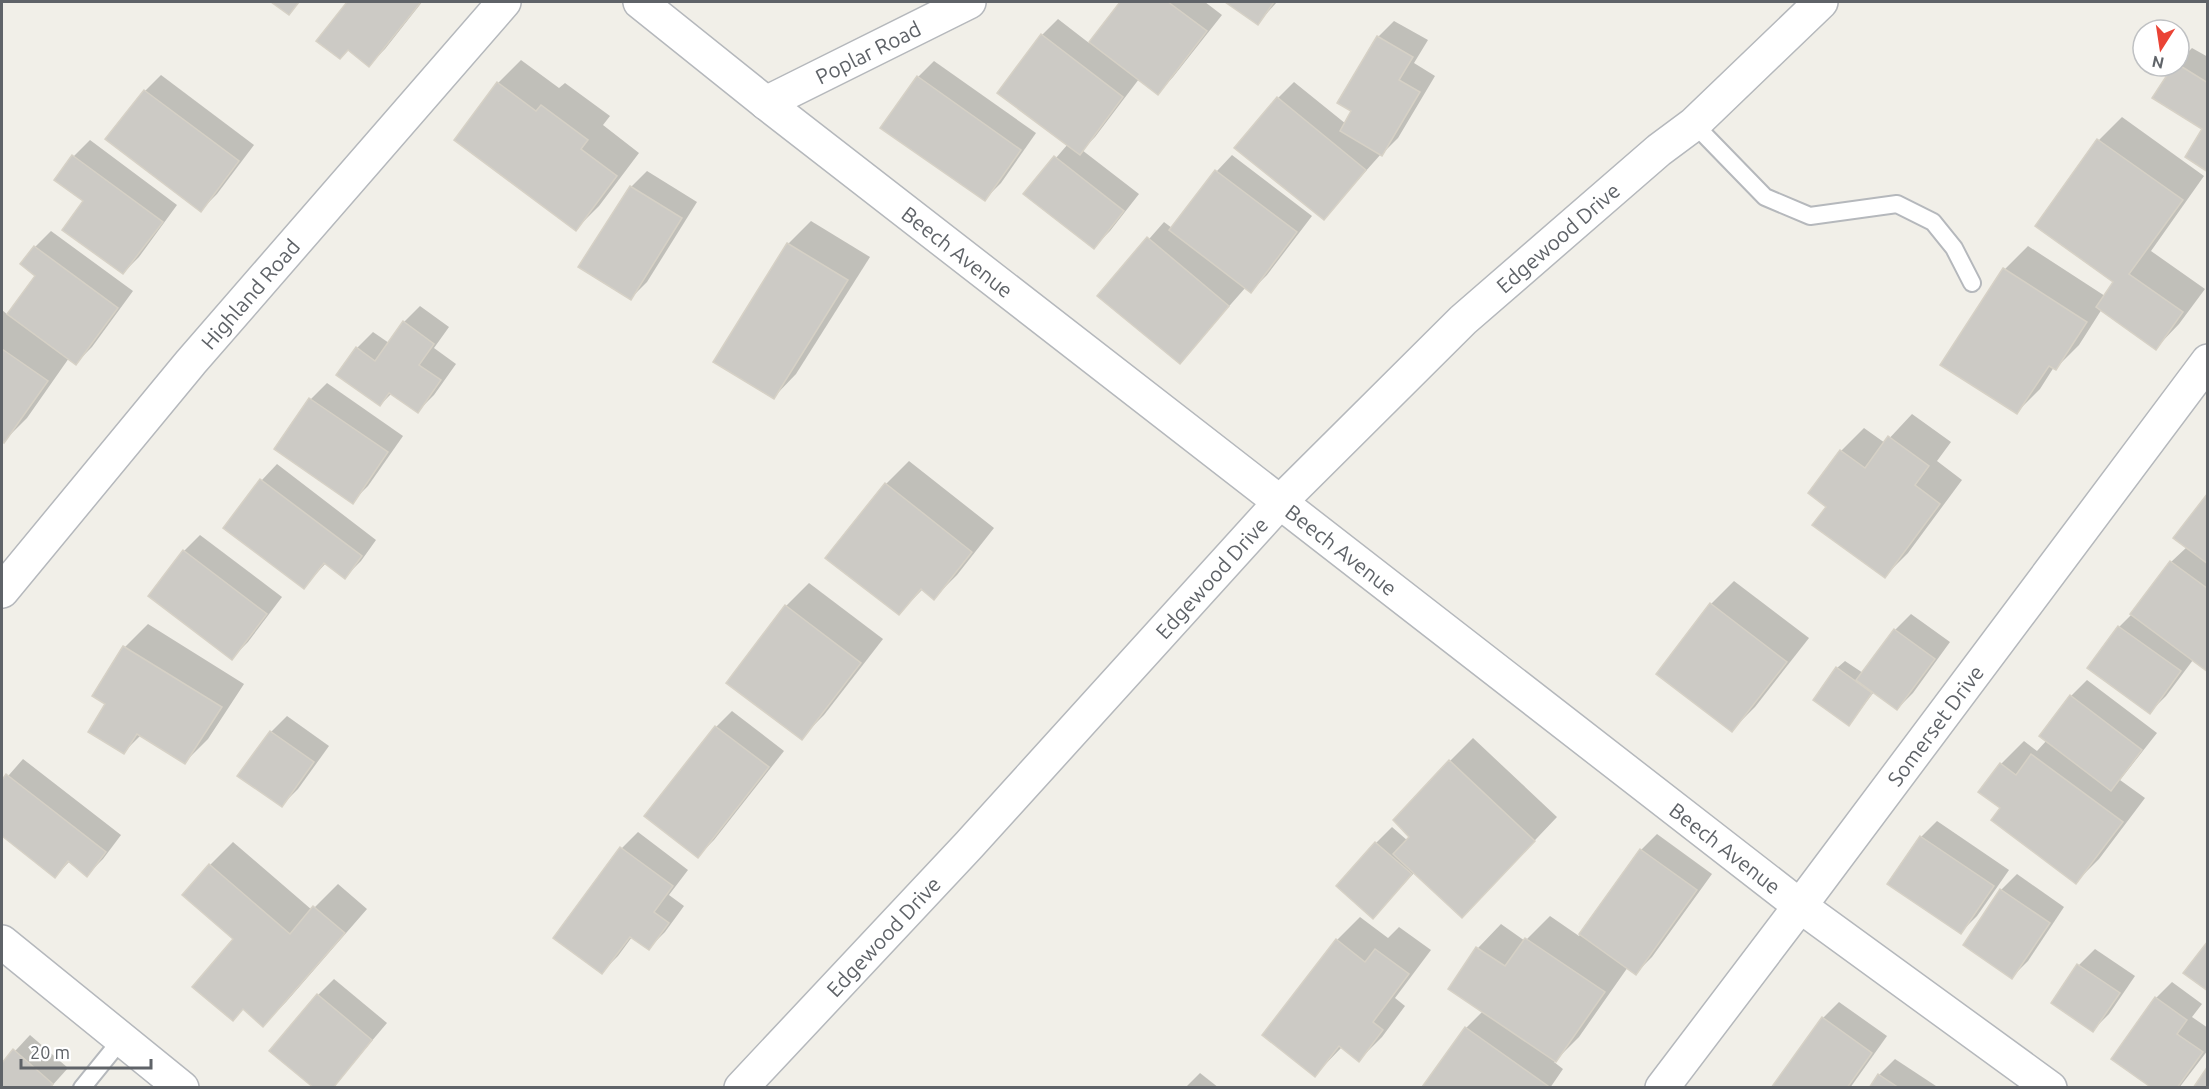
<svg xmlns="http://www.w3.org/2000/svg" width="2209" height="1089" font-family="Ubuntu,sans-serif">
  <rect width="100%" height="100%" fill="#f1efe8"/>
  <g fill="#0003">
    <polygon points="348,2 422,2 385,49 369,65 349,49 318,40"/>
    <polygon points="1122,2 1205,2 1222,15 1173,77 1158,93 1139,79 1095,137 1082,150 1139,194 1110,231 1094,247 1025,194 1068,144 1042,35 1058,19 1089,43"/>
    <polygon points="1227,2 1277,2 1258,23"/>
    <polygon points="1394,21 1428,40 1414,63 1435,76 1398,138 1382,154 1381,154 1324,218 1278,98 1294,82 1346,124 1353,111 1378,37"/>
    <polygon points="2192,48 2208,57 2208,170 2204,129 2179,66 2179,61"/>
    <polygon points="521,60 559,88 565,83 610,116 603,125 639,153 599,206 576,229 498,83"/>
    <polygon points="934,61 1036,133 1001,183 985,199 918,77"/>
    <polygon points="161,75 254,145 217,194 201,210 108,139 145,91"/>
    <polygon points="2122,117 2204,176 2151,251 2205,289 2179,324 2156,348 2102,309 2079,345 2056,368 2054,367 2040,389 2017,412 1943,364 2005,269 2028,246 2105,296 2115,282 2037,226 2099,140"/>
    <polygon points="90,140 177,205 139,257 123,273 86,201 56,179 74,156"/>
    <polygon points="1232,155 1312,216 1267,275 1251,291 1246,287 1180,362 1099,296 1164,222 1172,228 1217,171"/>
    <polygon points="647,171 697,202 647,282 631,298 580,267 631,187"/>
    <polygon points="811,221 870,257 796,374 773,398 788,244"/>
    <polygon points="51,231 133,291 92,347 76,363 69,358 27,418 4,441 2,439 2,310 8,315 37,275 35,247"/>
    <polygon points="420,306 449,327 434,348 456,364 434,395 418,411 392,393 380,405 357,348 373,332 389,343 404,322"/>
    <polygon points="327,383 403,436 368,486 352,502 276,449 311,399"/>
    <polygon points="1912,414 1951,442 1937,461 1962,480 1908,553 1885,576 1828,507 1841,451 1864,428 1885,443"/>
    <polygon points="909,461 994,528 957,575 934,598 923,589 899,613 886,484"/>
    <polygon points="277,464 376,540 361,561 345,577 326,563 304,587 225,527 262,480"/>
    <polygon points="2208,495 2208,671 2193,660 2166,696 2150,712 2089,668 2119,627 2132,614 2171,562 2187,547"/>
    <polygon points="200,535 282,597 248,642 232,658 184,551"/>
    <polygon points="1734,581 1809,638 1755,707 1732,730 1711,604"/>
    <polygon points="809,583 883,639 824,715 801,738 786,606"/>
    <polygon points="1911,614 1950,642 1913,693 1897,709 1874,692 1849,724 1837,668 1845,661 1863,673 1895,630"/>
    <polygon points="148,624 244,684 208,739 185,762 141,735 124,752 107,703 94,695 125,647"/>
    <polygon points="2087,680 2157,733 2120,780 2145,798 2099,859 2076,882 2002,808 2001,764 2024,741 2037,751 2047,740 2071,696"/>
    <polygon points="732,711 784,751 714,840 698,856 647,816 716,727"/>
    <polygon points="287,716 329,746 298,789 282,805 271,732"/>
    <polygon points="1473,738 1557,817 1485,893 1415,872 1373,917 1376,843 1392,827 1408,841 1450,761"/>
    <polygon points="23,759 121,835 103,859 87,875 70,861 55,876 2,834 2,783"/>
    <polygon points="1937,821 2009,870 1977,916 1961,932 1921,837"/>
    <polygon points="638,832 688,870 669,895 684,906 665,932 649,948 632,937 618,956 602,972 555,938 622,848"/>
    <polygon points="1657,834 1712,874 1652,957 1636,973 1628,967 1579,1037 1554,1062 1563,1069 1550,1088 1424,1087 1466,1028 1483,1011 1450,989 1478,948 1501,924 1525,941 1550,916 1579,936 1641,850"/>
    <polygon points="233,842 312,910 338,884 367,909 286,1002 263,1025 244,1008 233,1019 235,939 210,865"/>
    <polygon points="2017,874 2064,907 2028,961 2012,977 2001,890"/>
    <polygon points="1360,917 1388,938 1399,927 1431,950 1395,998 1405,1006 1382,1037 1359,1060 1342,1047 1315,1075 1337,940"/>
    <polygon points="2095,949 2135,976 2109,1014 2093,1030 2053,1003 2079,965"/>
    <polygon points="334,979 387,1023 332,1088 318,995"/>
    <polygon points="2172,982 2202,1004 2192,1017 2208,1028 2208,1050 2179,1088 2154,1088 2156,998"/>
    <polygon points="1839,1002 1887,1036 1850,1088 1773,1088 1823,1018"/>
    <polygon points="30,1035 68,1068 50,1088 2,1088 2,1065"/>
    <polygon points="1895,1059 1939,1088 1871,1088 1879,1075"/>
    <polygon points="1200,1073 1219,1088 1185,1088"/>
  </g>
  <g fill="#cccac5" stroke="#d6d1c6" stroke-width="1.5">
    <polygon points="271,2 299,2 289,15"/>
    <polygon points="347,2 421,2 369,67 348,50 340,59 316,41"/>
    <polygon points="1120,2 1168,2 1207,31 1158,95 1089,42"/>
    <polygon points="1225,2 1274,2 1258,25"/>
    <polygon points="1041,34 1123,97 1080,155 997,93"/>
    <polygon points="1377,36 1413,57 1399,80 1420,92 1382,156 1340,131 1351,111 1337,103"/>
    <polygon points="2179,65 2208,83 2208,172 2185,157 2202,129 2152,98 2173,66"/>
    <polygon points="917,76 1021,150 985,201 880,128"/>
    <polygon points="497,82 536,111 541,105 588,140 581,149 617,176 576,231 454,140"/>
    <polygon points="144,90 239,161 201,212 105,139"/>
    <polygon points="1277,97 1366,170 1324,220 1234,148"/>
    <polygon points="2097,139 2183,200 2129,274 2183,312 2156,350 2096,307 2113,282 2035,226"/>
    <polygon points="72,155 163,222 123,274 62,230 83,201 54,180"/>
    <polygon points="1054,156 1124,211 1094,249 1023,194"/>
    <polygon points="1215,170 1297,232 1251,293 1169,230"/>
    <polygon points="630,186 682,218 631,300 578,267"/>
    <polygon points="1147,237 1229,306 1180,364 1097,296"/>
    <polygon points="787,243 848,280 774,399 713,362"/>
    <polygon points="34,246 118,308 76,365 7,314 35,276 20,264"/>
    <polygon points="2003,268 2087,322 2056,370 2049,366 2017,414 1940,365"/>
    <polygon points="403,321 434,344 419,365 441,380 418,413 389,393 380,406 336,375 356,347 375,361"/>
    <polygon points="2,349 48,381 4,443 2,441"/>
    <polygon points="309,398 388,452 353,504 274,449"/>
    <polygon points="1888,436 1929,466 1915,485 1940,504 1885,578 1812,525 1826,507 1808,493 1840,450 1865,468"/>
    <polygon points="260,479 362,556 345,579 324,563 304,589 223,528"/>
    <polygon points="885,483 972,552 934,600 921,589 899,615 825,558"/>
    <polygon points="2208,493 2208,564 2173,538"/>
    <polygon points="183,550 267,614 232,660 148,596"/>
    <polygon points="2170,561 2208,589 2208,672 2130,614"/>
    <polygon points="1710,603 1787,662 1732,732 1656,674"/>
    <polygon points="785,605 861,663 802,740 726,683"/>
    <polygon points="2118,626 2181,671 2150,714 2087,668"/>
    <polygon points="1894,629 1935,659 1897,710 1856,680"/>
    <polygon points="123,646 222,707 185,764 137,734 124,754 88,732 105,704 92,696"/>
    <polygon points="1836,667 1872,693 1849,726 1813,700"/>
    <polygon points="2070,695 2142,750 2111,791 2039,736"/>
    <polygon points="715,726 769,767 698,858 644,816"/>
    <polygon points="270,731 314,762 282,807 237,776"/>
    <polygon points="2031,754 2123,822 2076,884 1991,820 2000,808 1978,792 2000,763 2016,775"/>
    <polygon points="1449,760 1535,841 1462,918 1393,854 1409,837 1393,820"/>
    <polygon points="6,774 106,852 87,877 68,861 55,878 2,836 2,780"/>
    <polygon points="1920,836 1994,886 1961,934 1887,884"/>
    <polygon points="1375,842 1412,874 1373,919 1336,886"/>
    <polygon points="620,847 673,886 654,912 669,923 649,950 630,937 602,974 553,938"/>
    <polygon points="1640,849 1697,890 1636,975 1579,934"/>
    <polygon points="209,864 290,934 313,906 345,933 263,1027 243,1009 233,1021 192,987 233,939 182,895"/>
    <polygon points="2000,889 2050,923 2012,979 1963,945"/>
    <polygon points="1525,938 1605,992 1556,1062 1448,989 1476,947 1505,966"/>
    <polygon points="1336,939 1365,962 1375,949 1409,974 1373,1022 1383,1030 1359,1062 1339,1046 1315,1077 1262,1035"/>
    <polygon points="2208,941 2208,991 2183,973"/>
    <polygon points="2077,964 2120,993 2093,1032 2051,1003"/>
    <polygon points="317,994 372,1040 333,1088 314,1088 269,1051"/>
    <polygon points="2155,997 2187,1020 2177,1034 2203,1052 2177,1088 2152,1088 2111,1059"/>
    <polygon points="1822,1017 1872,1053 1847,1088 1771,1088"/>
    <polygon points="1465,1027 1548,1086 1547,1088 1422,1087"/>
    <polygon points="13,1049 53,1084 50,1088 2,1088 2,1063"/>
    <polygon points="2208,1066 2208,1088 2193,1088"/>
    <polygon points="1878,1074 1899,1088 1869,1088"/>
  </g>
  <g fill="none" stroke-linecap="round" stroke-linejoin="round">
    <defs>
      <g id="lane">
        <polyline points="1694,124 1765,197 1810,216 1897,204 1933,222 1954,248 1972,283"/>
        <polyline points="82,1088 121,1040"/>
      </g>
      <g id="street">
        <path id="s1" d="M640,2L766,103L1800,906L2050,1088"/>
        <path id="s2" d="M766,103L969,2"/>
        <path id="s3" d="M2,591L191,362L504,2"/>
        <polyline points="2,942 182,1088"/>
        <path id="s4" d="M741,1088L969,845L1281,501L1463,320L1659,150L1694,124L1821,2"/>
        <path id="s5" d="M1662,1088L1800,906L2208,361"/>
      </g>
    </defs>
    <use href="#lane" stroke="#b5b8bc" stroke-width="20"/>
    <use href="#street" stroke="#b5b8bc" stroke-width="36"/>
    <use href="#lane" stroke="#fff" stroke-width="16"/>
    <use href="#street" stroke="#fff" stroke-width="33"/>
  </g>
  <g text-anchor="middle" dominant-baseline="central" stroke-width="5" stroke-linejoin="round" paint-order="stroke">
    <g font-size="21" fill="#5f6368" stroke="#fff">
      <text stroke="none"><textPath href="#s2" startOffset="114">Poplar Road</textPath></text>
      <text stroke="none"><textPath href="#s4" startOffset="1180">Edgewood Drive</textPath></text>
      <text stroke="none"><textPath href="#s1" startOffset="404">Beech Avenue</textPath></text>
      <text stroke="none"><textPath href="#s3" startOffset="387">Highland Road</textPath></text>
      <text stroke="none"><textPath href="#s1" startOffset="890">Beech Avenue</textPath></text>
      <text stroke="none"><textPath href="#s4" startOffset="694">Edgewood Drive</textPath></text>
      <text stroke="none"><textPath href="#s5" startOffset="454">Somerset Drive</textPath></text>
      <text stroke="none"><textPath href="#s1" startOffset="1376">Beech Avenue</textPath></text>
      <text stroke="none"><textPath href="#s4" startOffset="208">Edgewood Drive</textPath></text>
    </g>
  </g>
  <rect width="2209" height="1089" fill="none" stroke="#5f6368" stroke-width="6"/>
  <g transform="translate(2161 48) rotate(192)"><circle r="28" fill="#ffffff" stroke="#bfc1c3" stroke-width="1.5"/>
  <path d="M0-4.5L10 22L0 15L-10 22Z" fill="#ea4335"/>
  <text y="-9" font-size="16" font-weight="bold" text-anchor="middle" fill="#5f6368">N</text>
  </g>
  <path d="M21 1059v9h130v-9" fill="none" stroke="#5f6368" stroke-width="3"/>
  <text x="30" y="1059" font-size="18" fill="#5f6368" stroke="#ffffff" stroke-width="4.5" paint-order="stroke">20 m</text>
</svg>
